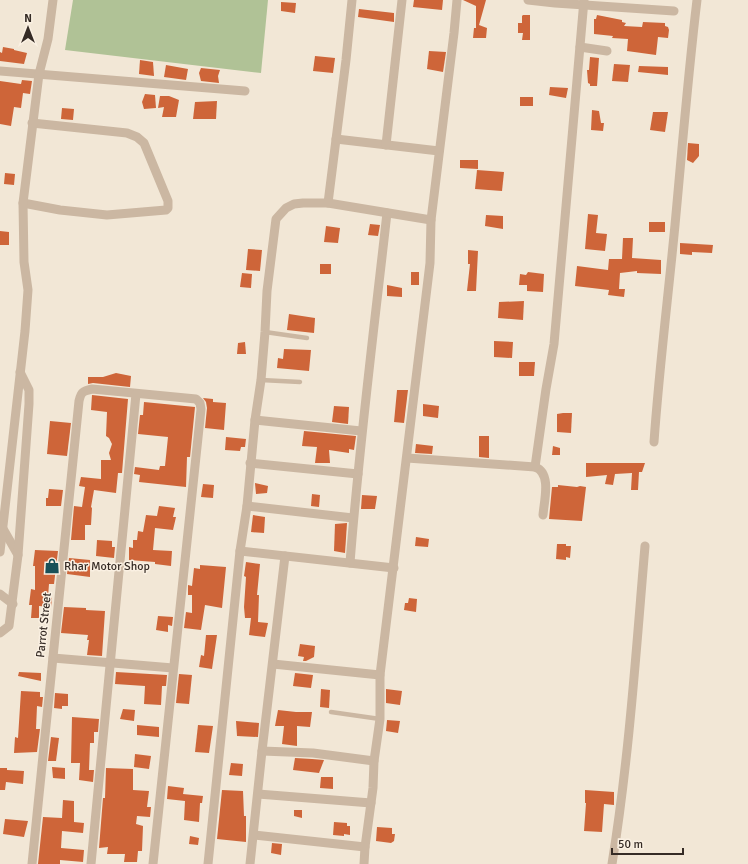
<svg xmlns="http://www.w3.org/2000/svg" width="748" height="864" font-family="Signika,sans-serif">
  <rect width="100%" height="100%" fill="#f2e7d6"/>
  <polygon fill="#b0c296" points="73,0 268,0 261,73 65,50"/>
  <g fill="#ce6539">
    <polygon points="414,0 443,0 442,10 413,7"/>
    <polygon points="463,0 486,0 479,25 487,28 486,38 473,38 474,28 476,28 476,6"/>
    <polygon points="281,2 296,3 295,13 281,11"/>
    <polygon points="359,9 394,13 394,22 358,17"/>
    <polygon points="523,15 530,15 530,40 522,40 523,33 518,33 518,23 522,23 522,16"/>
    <polygon points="597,15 622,20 622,22 626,23 624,26 642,27 643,22 665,23 665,26 668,27 669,30 668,38 658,37 656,55 627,51 628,39 612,38 613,36 594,34 594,19 596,19"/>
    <polygon points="3,47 14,49 14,50 27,53 24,64 0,61 0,52 2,53"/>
    <polygon points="429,51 446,52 443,72 427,69"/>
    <polygon points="315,56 335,58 333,73 313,71"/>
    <polygon points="590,57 599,58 597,86 590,86 590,84 588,83 587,70 589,70"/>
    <polygon points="140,60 153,62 154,76 139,74"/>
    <polygon points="614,64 630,65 628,82 612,81"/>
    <polygon points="166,65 188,69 186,80 164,77"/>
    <polygon points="639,66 668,67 668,75 638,72"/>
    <polygon points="201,68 220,70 218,76 219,83 201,81 199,73"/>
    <polygon points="22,80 32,81 30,94 23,93 21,108 14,107 11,126 0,124 0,81 21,84"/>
    <polygon points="550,87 568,88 566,98 549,95"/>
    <polygon points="145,94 155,95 156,108 144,109 142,102"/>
    <polygon points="160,96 169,96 179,100 176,117 162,117 164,107 158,108"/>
    <rect x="520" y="97" width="13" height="9"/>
    <polygon points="217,101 216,119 193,119 195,102"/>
    <polygon points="62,108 74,109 73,120 61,119"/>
    <polygon points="592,110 599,111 601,123 604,123 603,131 591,130"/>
    <polygon points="653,112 668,112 665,132 650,130"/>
    <polygon points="688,143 699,144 699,156 693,163 687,160"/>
    <polygon points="460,160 478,160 478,169 460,168"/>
    <polygon points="477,170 504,172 502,191 475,189"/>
    <polygon points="5,173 15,174 14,185 4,184"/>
    <polygon points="588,214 598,215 596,233 607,234 605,251 585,249"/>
    <polygon points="486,215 503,216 503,229 485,226"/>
    <rect x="649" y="222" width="16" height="10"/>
    <polygon points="370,224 380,225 378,236 368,235"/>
    <polygon points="326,226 340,228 338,243 324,242"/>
    <polygon points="0,231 9,232 9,245 0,245"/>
    <polygon points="623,238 633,238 632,258 661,260 661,274 637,273 637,271 620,273 619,289 625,289 624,297 608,295 609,290 575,286 577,266 608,270 609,259 622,259"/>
    <polygon points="680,243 713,245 712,253 692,252 692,255 680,254"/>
    <polygon points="248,249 262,250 260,271 246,270"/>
    <polygon points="468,250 478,251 476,291 467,291 470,264 468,264"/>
    <rect x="320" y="264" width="11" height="10"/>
    <rect x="411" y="272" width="8" height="13"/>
    <polygon points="528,272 544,274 543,292 527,291 527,285 519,285 520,274 526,275"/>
    <polygon points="242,273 252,274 251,288 240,287"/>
    <polygon points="387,285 402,288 402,297 387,296"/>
    <polygon points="524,301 523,320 498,318 499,302"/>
    <polygon points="289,314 315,318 314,333 287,330"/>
    <polygon points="494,341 513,342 512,358 494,357"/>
    <polygon points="245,342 246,354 237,354 238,343"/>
    <polygon points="284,349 311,350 309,371 277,368 278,358 283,359"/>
    <polygon points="519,362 535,362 534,376 519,376"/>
    <polygon points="116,373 131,376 130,387 93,383 88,384 88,377 103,377"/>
    <polygon points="397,390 408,390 404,423 394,422"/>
    <polygon points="92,395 128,399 122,473 118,473 116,493 94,490 91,507 92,508 91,525 85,525 85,540 71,540 74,506 82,507 85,487 79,486 81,477 101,479 101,460 111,460 109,453 112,444 109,438 106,436 107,412 91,410"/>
    <polygon points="203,398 213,399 213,402 226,403 224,430 205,428 207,408 206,402"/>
    <polygon points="144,402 195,407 190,457 187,457 186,487 139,482 140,475 134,474 135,467 159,470 160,466 165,466 168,437 138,434 140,415 143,415"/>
    <polygon points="423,404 439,406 438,418 423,416"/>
    <polygon points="334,406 349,407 348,424 332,422"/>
    <polygon points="563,413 572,413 571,433 557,432 557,414"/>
    <polygon points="50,421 71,423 67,456 47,454"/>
    <polygon points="304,431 356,436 354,450 349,449 349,453 329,450 330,463 315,463 317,447 302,446"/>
    <polygon points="479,436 489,436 489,458 479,457"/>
    <polygon points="226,437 246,439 245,447 241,447 240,451 225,450"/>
    <polygon points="416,444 433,446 432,454 415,453"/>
    <polygon points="553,446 560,448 560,455 552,455"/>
    <polygon points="586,463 645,463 642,472 639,472 638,490 631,490 632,473 615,474 613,485 605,484 607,475 586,477"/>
    <polygon points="255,483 268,486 267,493 256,494"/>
    <polygon points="203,484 214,485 213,498 201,497"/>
    <polygon points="558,485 577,487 580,486 586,487 582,521 549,519 552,487 558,487"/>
    <polygon points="49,489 63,490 61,506 46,506 46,498 48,498"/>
    <polygon points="312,494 320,495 319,507 311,506"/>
    <polygon points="362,495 377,496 375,509 361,509"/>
    <polygon points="159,506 175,508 173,517 176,517 173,530 155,528 153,550 172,551 171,566 155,564 155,562 129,560 129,547 133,548 133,540 137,540 138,531 143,532 146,515 157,516"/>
    <polygon points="253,515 265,517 264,533 251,532"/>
    <polygon points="347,523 345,553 334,551 335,524"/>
    <polygon points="416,537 429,539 428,547 415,546"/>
    <polygon points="97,540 112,541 112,547 115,547 114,558 96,556"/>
    <polygon points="557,544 566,544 566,546 571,546 570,558 566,557 566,560 556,559"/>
    <polygon points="35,550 58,551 54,584 49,584 48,597 52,598 51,607 39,606 39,618 31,618 32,605 29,605 31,589 35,590 35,566 33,566"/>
    <polygon points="69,558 90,560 90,577 67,574"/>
    <polygon points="246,562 260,564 257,595 259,595 258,622 268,623 265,637 249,635 251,618 245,618 244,607 246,577 244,576"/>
    <polygon points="200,565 226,567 222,608 205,605 201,630 184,628 186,612 192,613 192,595 188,595 188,585 192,586 194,568 200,569"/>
    <polygon points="409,598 417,599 416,612 404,610 405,603 408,603"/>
    <polygon points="64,607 86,608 86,610 105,611 102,656 87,655 89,640 87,640 88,635 61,633"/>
    <polygon points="158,616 173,617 172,626 168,625 168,632 156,630"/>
    <polygon points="206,635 217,635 212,669 199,667 201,655 204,656"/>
    <polygon points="300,644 315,646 314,657 306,661 303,661 304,657 298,656"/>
    <polygon points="19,672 41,673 41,681 18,676"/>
    <polygon points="116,672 167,675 166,686 162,686 161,705 144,704 145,686 115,684"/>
    <polygon points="295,673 313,675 311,688 293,686"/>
    <polygon points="179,674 192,675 189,704 176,703"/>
    <polygon points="321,689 330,690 329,708 320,707"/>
    <polygon points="386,689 402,691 400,705 386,703"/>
    <polygon points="21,691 40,692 40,697 43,697 42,707 37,706 36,729 40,729 37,752 14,753 15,737 18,738"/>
    <polygon points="55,693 68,694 68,706 62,706 62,709 54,708"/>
    <polygon points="123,709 135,710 134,721 120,719"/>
    <polygon points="278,710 296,712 312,712 310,727 297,726 297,746 282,744 284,726 275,726"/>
    <polygon points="72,717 99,719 98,732 94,732 94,743 90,743 89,770 94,770 93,782 79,780 80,763 71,763"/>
    <polygon points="387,720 400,721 398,733 386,731"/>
    <polygon points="236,721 259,723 258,737 237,736"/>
    <polygon points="137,725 159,727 159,737 137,735"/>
    <polygon points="198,725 213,726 209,753 195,752"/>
    <polygon points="51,737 59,738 56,761 48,761"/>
    <polygon points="135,754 151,756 149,769 134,767"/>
    <polygon points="295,758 312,759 324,760 319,773 293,770"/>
    <polygon points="231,763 243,764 242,776 229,775"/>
    <polygon points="52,767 65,768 65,779 53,778"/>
    <polygon points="0,768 7,768 7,770 24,771 23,784 6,782 5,790 0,790"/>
    <polygon points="106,768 133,769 133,790 149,791 147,807 151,807 150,817 137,816 136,824 143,826 142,851 138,851 137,862 124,862 125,854 107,854 108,847 99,848 103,798 105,798"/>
    <polygon points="321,777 333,777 333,789 320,788"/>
    <polygon points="168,786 184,788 183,794 203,796 202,803 200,803 199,822 184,820 185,801 167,799"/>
    <polygon points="222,790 243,791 244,816 246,816 246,842 217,839"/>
    <polygon points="585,790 614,792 614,805 604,804 602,832 584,831 586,803 585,803"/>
    <polygon points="63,800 74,801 74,822 84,823 83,833 62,831 61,848 84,850 83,862 60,860 60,864 38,864 43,817 62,818"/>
    <polygon points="294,810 302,810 302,818 294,816"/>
    <polygon points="5,819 28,821 24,837 3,834"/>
    <polygon points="334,822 347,823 347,826 350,826 350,835 344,834 344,836 333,835"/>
    <polygon points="377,827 392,828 392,834 395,834 394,841 391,843 376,841"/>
    <polygon points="190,836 199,838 198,845 189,844"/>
    <polygon points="272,843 282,844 281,855 271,853"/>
  </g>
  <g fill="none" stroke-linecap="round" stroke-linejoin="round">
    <g stroke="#cbb7a2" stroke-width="4.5">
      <polyline points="265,332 307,338"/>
      <polyline points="261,380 300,382"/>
      <polyline points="331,712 380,719"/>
    </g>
    <g stroke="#cbb7a2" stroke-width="9">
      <polyline points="528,0 555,3 674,11"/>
      <polyline points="580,47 607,51"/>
      <polyline points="0,71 245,91"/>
      <polyline points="336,139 439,151"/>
      <polyline points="386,145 402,0"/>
      <polyline points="23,203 60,210 107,215 166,210 168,208 168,201 144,143 137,137 127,133 32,123"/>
      <polyline points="328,203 346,60 352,0"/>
      <polyline points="255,420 361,431"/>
      <path d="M654,442C659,370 668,298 675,225C682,150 688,75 697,0"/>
      <path d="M407,458L535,467C552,473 544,501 543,515"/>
      <polyline points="250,463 358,474"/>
      <polyline points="535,467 546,389 554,344 584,0"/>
      <polyline points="247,506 353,518"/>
      <polyline points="2,527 18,555"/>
      <polyline points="240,551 394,568"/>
      <polyline points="0,552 25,331 28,290 24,262 23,203 39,74 48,39 53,0"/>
      <path d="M350,563C359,446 374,329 387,213"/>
      <polyline points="0,594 13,604"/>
      <polyline points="0,633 9,626 18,555 29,404 29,390 20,372"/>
      <polyline points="53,658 173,668"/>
      <polyline points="273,664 380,675"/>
      <polyline points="262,751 313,753 374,761"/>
      <polyline points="258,794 371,803"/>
      <polyline points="254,835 365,847"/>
      <path d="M32,864L79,401C81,392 83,391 92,389L196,399L200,403L201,409L153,864"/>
      <polyline points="91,864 136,394"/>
      <polyline points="208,864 240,551 247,506 255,420 261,380 265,332 267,291 276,219 286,208 294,204 303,203 328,203 431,220"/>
      <polyline points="250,864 262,751 285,556"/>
      <polyline points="364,864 365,847 373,788 374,761 380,719 380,675 430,263 431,220 454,33 457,0"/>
      <path d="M612,864C629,759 636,652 645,546"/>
    </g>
  </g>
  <defs>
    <symbol id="shop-bare" viewBox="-9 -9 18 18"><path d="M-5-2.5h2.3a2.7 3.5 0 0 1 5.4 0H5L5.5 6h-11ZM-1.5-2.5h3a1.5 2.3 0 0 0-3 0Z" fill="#185058" stroke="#faf0e2" stroke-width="2.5" paint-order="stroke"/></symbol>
  </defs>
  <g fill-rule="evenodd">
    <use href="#shop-bare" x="41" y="555" width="22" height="22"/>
  </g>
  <g text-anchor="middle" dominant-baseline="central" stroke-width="3" stroke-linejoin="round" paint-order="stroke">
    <g font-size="12" fill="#352b25" stroke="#faf0e2" text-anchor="start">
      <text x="64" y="566">Rhar Motor Shop</text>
    </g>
    <g font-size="12" fill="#352b25" stroke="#faf0e2">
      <text transform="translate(44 625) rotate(-84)">Parrot Street</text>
    </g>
  </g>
  <g transform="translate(28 28)" stroke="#faf0e2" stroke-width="3" paint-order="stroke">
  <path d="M0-3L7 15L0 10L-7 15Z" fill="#352b25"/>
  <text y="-6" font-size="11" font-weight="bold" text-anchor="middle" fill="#352b25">N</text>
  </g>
  <path d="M612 848v6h71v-6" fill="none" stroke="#352b25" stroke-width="2"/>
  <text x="618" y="848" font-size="12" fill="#352b25" stroke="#faf0e2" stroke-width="3" paint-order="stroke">50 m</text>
</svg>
